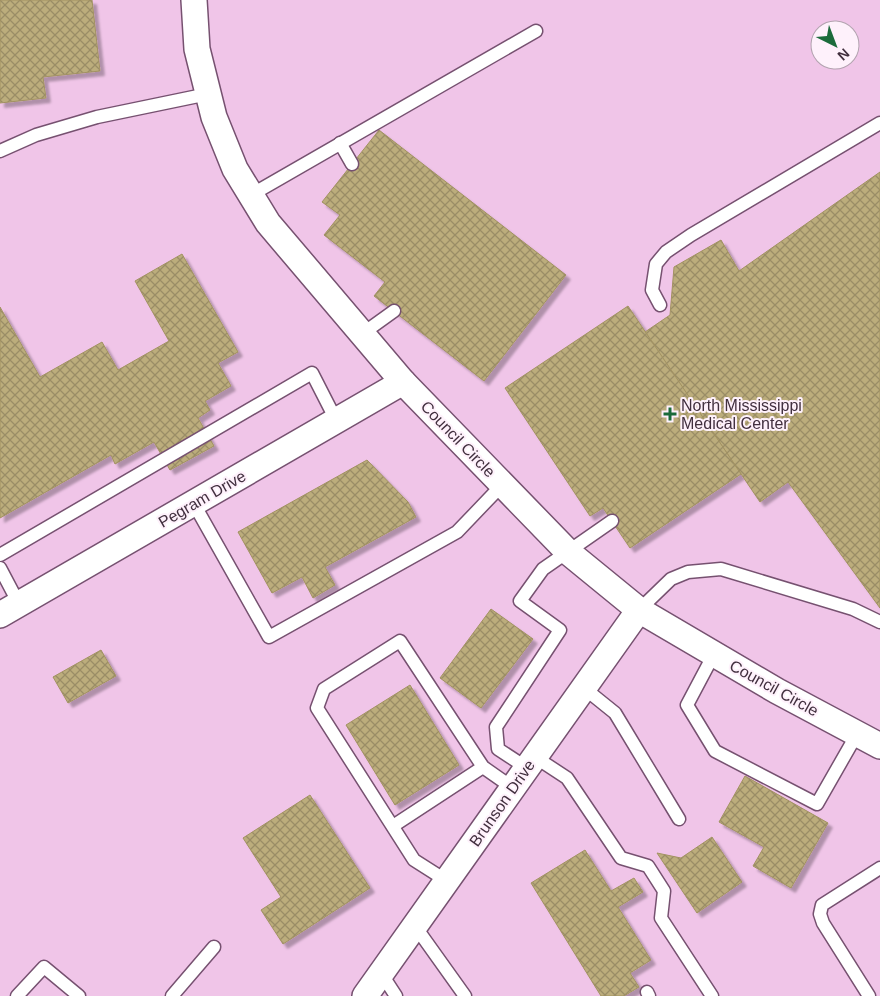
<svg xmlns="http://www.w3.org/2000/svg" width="880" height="996" font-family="Arial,sans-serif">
  <defs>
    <pattern id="building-cross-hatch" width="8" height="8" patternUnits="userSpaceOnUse" patternTransform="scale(1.25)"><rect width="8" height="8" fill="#bcad7b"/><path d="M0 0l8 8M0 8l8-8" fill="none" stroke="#9a8d66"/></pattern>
    <filter id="shadow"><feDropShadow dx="4.5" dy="4.5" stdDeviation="1" flood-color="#0004"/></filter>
  </defs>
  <rect width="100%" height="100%" fill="#f0c5e8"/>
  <g fill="url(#building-cross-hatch)" stroke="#a29262" filter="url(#shadow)">
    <polygon points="0,0 92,0 100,71 43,77 46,98 0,103"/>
    <polygon points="379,130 566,275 484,381 374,296 385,282 324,235 340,215 322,202"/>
    <polygon points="880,172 880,608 788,482 760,502 645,332 670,315 674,267 721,240 739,271"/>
    <polygon points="182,254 238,352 218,363 231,386 205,401 210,410 198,418 214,446 170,470 154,442 115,464 111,455 0,518 0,307 40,377 102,342 118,370 169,341 135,281"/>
    <polygon points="628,306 741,474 630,548 603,508 590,516 505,388"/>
    <polygon points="367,460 408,502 416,517 325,567 335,585 313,598 302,577 272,593 238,532"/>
    <polygon points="491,609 533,639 481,708 440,678"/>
    <polygon points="101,650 116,676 68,703 53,677"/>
    <polygon points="410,685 459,765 395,805 346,725"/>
    <polygon points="745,776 828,823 791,888 753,866 764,847 719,822"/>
    <polygon points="310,795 370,888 283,944 261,910 281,897 243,838"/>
    <polygon points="712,837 742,882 697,913 657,853 681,858"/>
    <polygon points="585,850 611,891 634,878 643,892 618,907 651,960 630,973 639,987 624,996 601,996 531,883"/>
  </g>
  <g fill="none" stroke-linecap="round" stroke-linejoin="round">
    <defs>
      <g id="service">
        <polyline points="340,143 352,164"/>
        <polyline points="0,151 36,135 97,117 208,94"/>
        <polyline points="251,195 536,31"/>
        <polyline points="660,305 652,290 656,264 666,252 691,235 880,123"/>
        <polyline points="362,334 394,311"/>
        <polyline points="194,504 269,637 457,532 502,485"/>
        <polyline points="0,555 312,373 336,420"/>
        <polyline points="0,568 19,604"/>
        <polyline points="639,610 671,579 688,572 721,569 853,609 880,622"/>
        <polyline points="714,654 687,705 715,751 817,804 857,734"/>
        <polyline points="584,688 615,713 679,819"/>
        <polyline points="535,757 567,778 621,858 648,866 664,891 661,918 712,996"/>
        <polyline points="527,768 498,749 496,727 560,630 520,601 543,569 612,521"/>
        <polyline points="393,826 483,767"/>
        <polyline points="447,881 414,860 317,708 324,689 400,641 483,767 513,788"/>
        <polyline points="415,926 465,996"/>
        <polyline points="381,973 396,996"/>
        <polyline points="647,992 649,996"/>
        <polyline points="17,996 44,967 79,996"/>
        <polyline points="172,996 214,947"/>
        <polyline points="869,996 823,923 820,914 822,905 880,868"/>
      </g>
      <g id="minor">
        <polyline points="194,0 197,49 214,117 235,169 268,223 403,382 568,552 639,610 777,691 880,746"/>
        <polyline points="0,615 403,382"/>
        <polyline points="365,996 639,610"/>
      </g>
    </defs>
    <use href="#service" stroke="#765170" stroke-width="15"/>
    <use href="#minor" stroke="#765170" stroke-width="28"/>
    <use href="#service" stroke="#fff" stroke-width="12"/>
    <use href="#minor" stroke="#fff" stroke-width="25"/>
  </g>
  <path fill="#1b6b3b" stroke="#fef1fb" stroke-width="2" d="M667.5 406.5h5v5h5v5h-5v5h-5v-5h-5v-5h5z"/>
  <g text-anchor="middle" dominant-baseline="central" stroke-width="4" stroke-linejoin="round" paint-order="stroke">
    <g font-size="16" fill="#412f3e" stroke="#fef1fb" text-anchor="start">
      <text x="681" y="405">North Mississippi<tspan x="681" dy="18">Medical Center</tspan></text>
    </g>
    <g font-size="16" fill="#412f3e" stroke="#fef1fb">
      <text transform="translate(458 439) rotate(46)">Council Circle</text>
      <text transform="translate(202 499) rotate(-30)">Pegram Drive</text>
      <text transform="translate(774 688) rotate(29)">Council Circle</text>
      <text transform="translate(502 803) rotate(-55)">Brunson Drive</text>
    </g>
  </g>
  <g transform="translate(835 45) rotate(138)"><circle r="24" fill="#fef1fb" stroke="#b2a3af"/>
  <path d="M0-4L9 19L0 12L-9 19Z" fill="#1b6b3b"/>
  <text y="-8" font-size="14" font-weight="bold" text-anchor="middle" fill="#412f3e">N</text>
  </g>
</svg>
